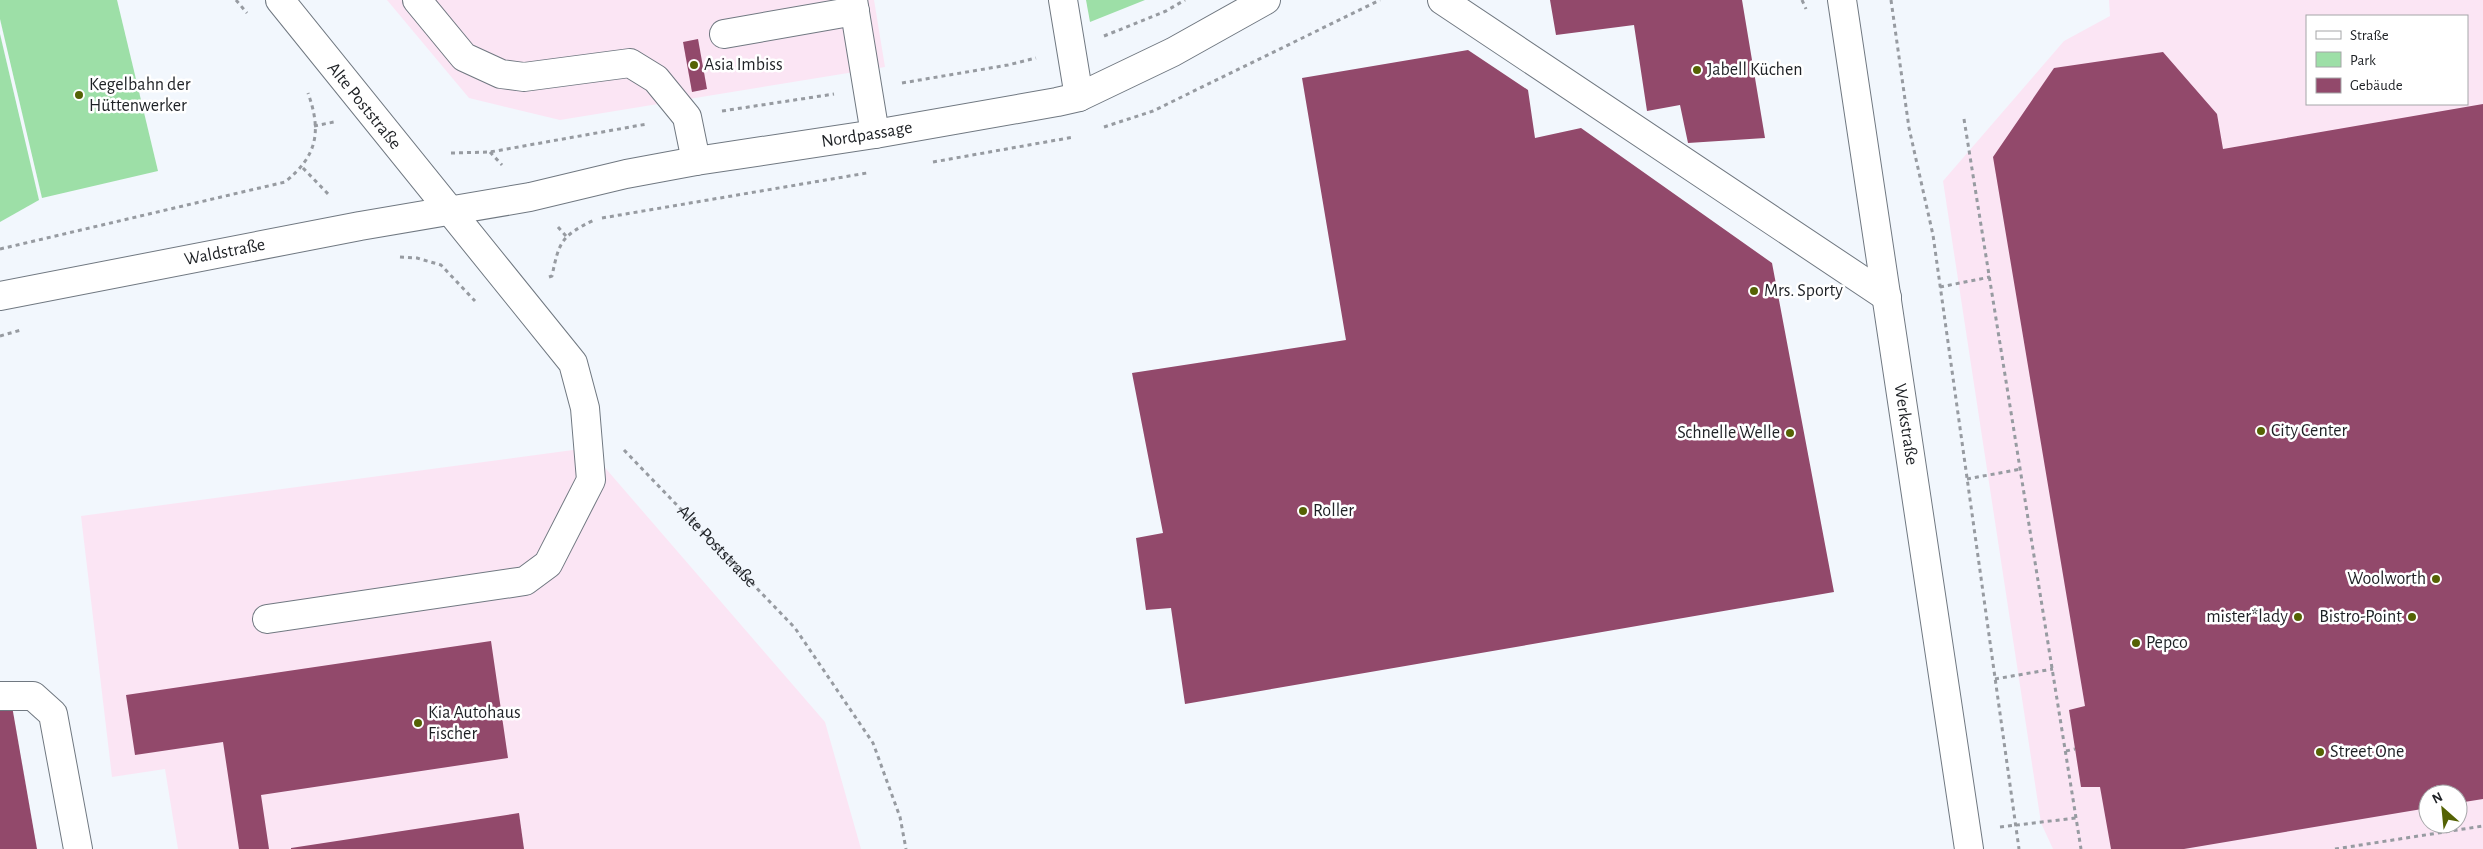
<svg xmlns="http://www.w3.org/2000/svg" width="2483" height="849" font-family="'Alegreya Sans',sans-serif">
  <rect width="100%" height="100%" fill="#f2f7fd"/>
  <g fill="#fbe5f4" fill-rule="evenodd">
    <polygon points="387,0 874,0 885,67 560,120 469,98"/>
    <path d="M2109,0H2483V849H2053L2041,823L1943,181L2064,41L2110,16ZM2307,16H2467V104H2307ZM2428,794H2458V824H2428Z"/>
    <polygon points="588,448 825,722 861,849 178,849 165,769 112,777 81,516"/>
  </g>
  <g fill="#9ddfa7">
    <polygon points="0,0 117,0 158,171 42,198 0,19"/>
    <polygon points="1086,0 1145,0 1090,22"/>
    <polygon points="0,34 39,200 0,222"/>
  </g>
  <g fill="#92496b">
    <polygon points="1550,0 1742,0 1765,138 1688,143 1680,105 1647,111 1634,25 1556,35"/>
    <polygon points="698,39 707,89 692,92 683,42"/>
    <polygon points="1468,50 1528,90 1535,138 1581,128 1772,263 1834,592 1185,704 1171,608 1146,610 1136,538 1163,533 1132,373 1346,340 1302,78"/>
    <polygon points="2163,52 2217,114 2223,149 2483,104 2483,799 2458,803 2458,794 2428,794 2428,808 2184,849 2111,849 2100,787 2081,787 2069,710 2085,706 1993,157 2054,68"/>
    <polygon points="491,641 508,758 261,795 269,849 239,849 223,742 135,755 126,695"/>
    <polygon points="12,706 37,849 0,849 0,708"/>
    <polygon points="519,813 524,849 291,849 291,848"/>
  </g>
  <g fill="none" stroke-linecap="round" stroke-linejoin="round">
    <defs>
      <g id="minor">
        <polyline points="417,0 464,57 501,74 524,77 630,63 656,79 687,117 696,161"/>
        <polyline points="853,0 875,134"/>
        <polyline points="1063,0 1079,97"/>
        <polyline points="1442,0 1887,297"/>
        <path id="s2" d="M1842,0L1969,849"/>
        <polyline points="724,34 855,11"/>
        <path id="s3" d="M0,296L360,226L530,197L626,174L696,161L875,134L1057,102L1079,97L1173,52L1266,0"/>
        <polyline points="267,619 525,581 548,564 591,480 585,408 573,363 280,0"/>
        <polyline points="0,696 33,696 53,714 78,849"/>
      </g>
    </defs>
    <use href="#minor" stroke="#707881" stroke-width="30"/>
    <g stroke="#979ba1" stroke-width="3" stroke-dasharray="4 4" stroke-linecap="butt">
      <polyline points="236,0 247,13"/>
      <polyline points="1802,0 1806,9"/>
      <polyline points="1891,0 1909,128 1933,235 2019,849"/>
      <polyline points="1104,36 1166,11 1185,0"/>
      <polyline points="902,83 1008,65 1036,58"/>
      <polyline points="722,111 834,94"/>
      <polyline points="1964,119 2081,849"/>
      <polyline points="314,126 334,122"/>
      <polyline points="1104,127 1153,111 1380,0"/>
      <polyline points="490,152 502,165"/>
      <polyline points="451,153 490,152 647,124"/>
      <polyline points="933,162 1074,137"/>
      <polyline points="303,168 330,196"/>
      <polyline points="602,218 867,173"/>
      <polyline points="558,227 566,236"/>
      <path d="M0,249L285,182C317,156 322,132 308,93"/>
      <polyline points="400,257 417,258 441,265 475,301"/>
      <path d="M549,277L552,276C559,242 561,236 594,220"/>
      <polyline points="1940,287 1990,277"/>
      <polyline points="0,336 21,330"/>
      <path id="s1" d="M624,450L795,628L873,743L900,817L906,849"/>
      <polyline points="1967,479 2021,469"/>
      <polyline points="1995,679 2053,669"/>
      <polyline points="2066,751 2075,749"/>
      <polyline points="2000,827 2076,818"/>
      <polyline points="2335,849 2483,826"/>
    </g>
    <use href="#minor" stroke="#fff" stroke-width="28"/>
  </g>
  <g fill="#546204" stroke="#fff" stroke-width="2">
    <circle cx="694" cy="65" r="5"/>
    <circle cx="1697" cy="70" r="5"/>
    <circle cx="79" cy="95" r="5"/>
    <circle cx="1754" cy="291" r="5"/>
    <circle cx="2261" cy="431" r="5"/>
    <circle cx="1790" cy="433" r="5"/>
    <circle cx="1303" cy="511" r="5"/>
    <circle cx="2436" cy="579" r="5"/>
    <circle cx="2298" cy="617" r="5"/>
    <circle cx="2412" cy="617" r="5"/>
    <circle cx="2136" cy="643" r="5"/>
    <circle cx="418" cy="723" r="5"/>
    <circle cx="2320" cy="752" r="5"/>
  </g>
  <g text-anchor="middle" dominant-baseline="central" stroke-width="5" stroke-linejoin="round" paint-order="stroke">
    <g font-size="18" fill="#1e2125" stroke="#fff" text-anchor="start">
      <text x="704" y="65">Asia Imbiss</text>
      <text x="1707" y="70">Jabell Küchen</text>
      <text x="89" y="85">Kegelbahn der<tspan x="89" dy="21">Hüttenwerker</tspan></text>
      <text x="1764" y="291">Mrs. Sporty</text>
      <text x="2271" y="431">City Center</text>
      <text x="1780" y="433" text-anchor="end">Schnelle Welle</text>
      <text x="1313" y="511">Roller</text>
      <text x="2426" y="579" text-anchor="end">Woolworth</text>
      <text x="2288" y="617" text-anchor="end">mister*lady</text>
      <text x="2402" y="617" text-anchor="end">Bistro-Point</text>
      <text x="2146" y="643">Pepco</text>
      <text x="428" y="713">Kia Autohaus<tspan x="428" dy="21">Fischer</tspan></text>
      <text x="2330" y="752">Street One</text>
    </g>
    <g font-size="18" fill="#1e2125" stroke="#fff">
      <text transform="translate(364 106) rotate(51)">Alte Poststraße</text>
      <text stroke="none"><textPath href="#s3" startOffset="882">Nordpassage</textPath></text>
      <text stroke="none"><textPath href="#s3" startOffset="229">Waldstraße</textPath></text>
      <text stroke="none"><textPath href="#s2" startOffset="429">Werkstraße</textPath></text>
      <text stroke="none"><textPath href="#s1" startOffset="134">Alte Poststraße</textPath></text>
    </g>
  </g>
  <rect x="2306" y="15" width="162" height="90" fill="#ffffff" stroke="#a5a6a8"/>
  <rect x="2316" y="31" width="25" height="8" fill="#ffffff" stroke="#a5a6a8"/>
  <text x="2350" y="40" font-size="15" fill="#1e2125">Straße</text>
  <rect x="2316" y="52" width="25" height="15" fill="#9ddfa7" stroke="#a5a6a8"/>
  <text x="2350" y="65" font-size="15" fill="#1e2125">Park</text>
  <rect x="2316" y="78" width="25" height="15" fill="#92496b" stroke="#a5a6a8"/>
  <text x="2350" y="90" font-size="15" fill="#1e2125">Gebäude</text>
  <g transform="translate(2443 809) rotate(333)"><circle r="24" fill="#ffffff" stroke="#a5a6a8"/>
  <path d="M0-4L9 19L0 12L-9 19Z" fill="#546204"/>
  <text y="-8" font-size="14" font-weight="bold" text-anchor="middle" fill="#1e2125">N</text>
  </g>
</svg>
